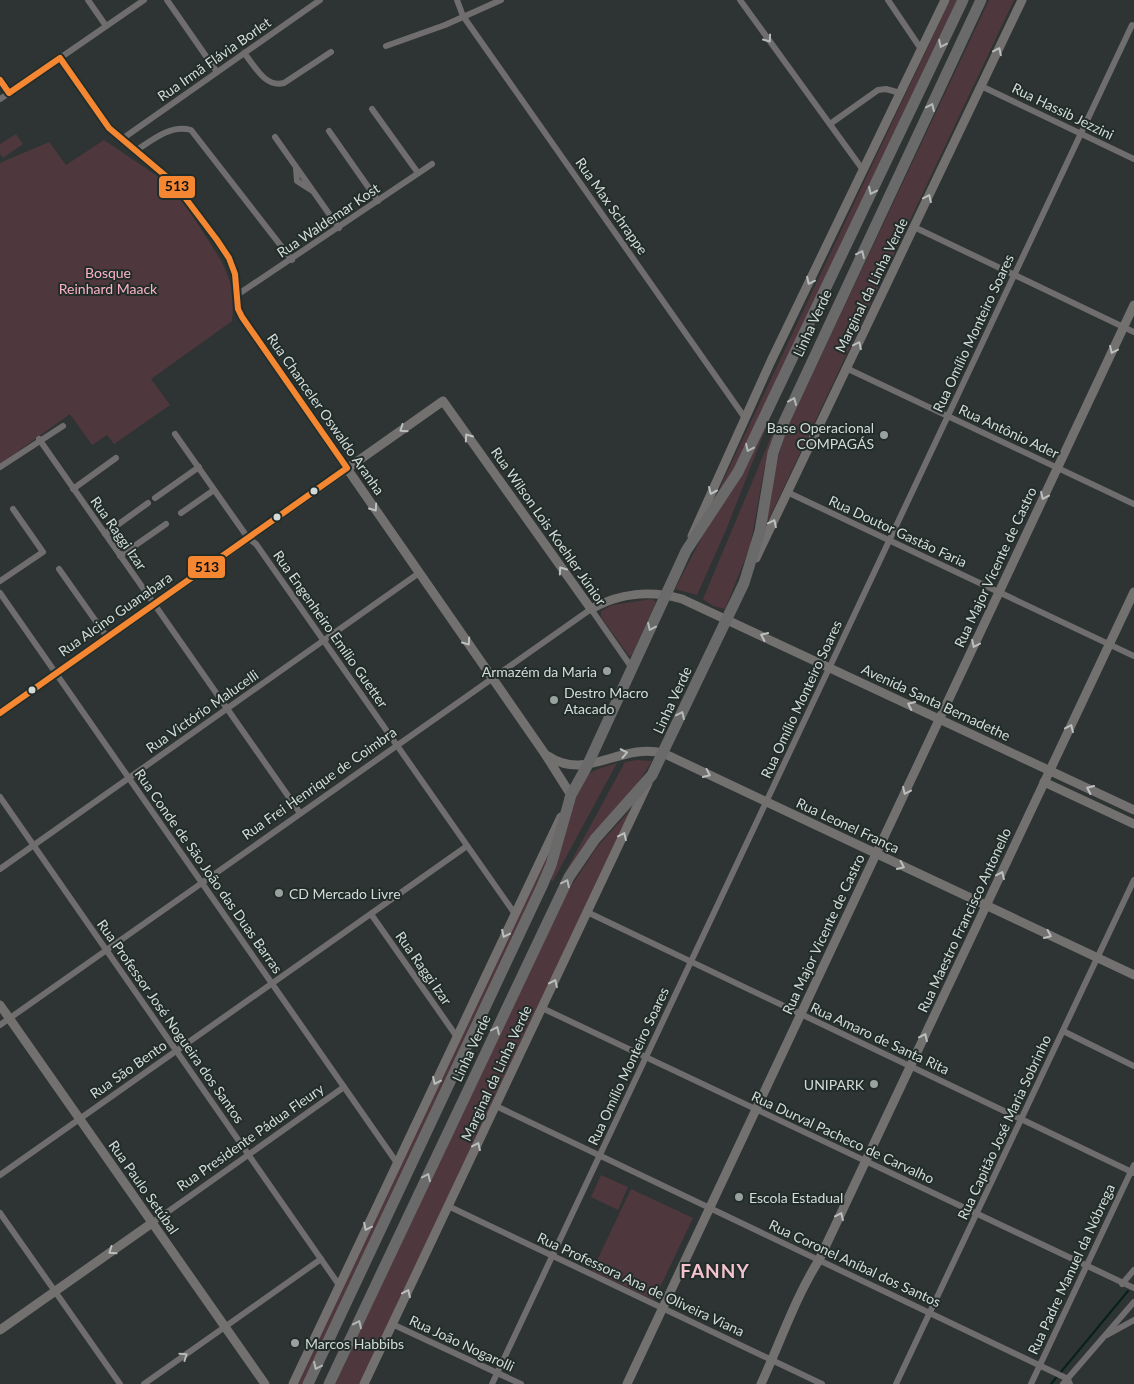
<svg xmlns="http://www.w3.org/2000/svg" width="1134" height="1384" font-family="Lato,sans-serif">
  <rect width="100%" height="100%" fill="#2e3433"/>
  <g fill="#4f373e">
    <polygon points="950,0 957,0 735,469 714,500"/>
    <polygon points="989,0 1014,0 766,525 772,477 787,428"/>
    <polygon points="16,134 23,144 3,158 0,154 0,144"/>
    <polygon points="104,140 166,182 184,202 222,262 234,291 232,321 151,379 170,405 114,444 107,435 92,445 70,414 0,464 0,163 49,142 66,165"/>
    <polygon points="771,415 726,530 697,595 675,589 703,535 741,477"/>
    <polygon points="779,418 764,470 750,547 725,609 713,606 703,599"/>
    <polygon points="652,599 656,602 632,655 629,656 601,617 601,611 613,605"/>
    <polygon points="637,760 652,761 637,785 561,884 559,884 625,762"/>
    <path d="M617,763L553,881L551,880C559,859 575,784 589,774C599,767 606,767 617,763Z"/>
    <polygon points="632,808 362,1384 334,1384 568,891 597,847"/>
    <polygon points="555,836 547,864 303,1384 296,1384"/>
    <polygon points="601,1175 628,1187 618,1210 591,1197"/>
    <polygon points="631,1189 693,1218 654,1300 592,1271"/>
  </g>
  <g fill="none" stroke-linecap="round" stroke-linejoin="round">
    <polyline stroke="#06201a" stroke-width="2" points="1051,1384 1128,1291"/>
    <g stroke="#706d6e" stroke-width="6">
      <polyline points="88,0 106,26"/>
      <polyline points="167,0 217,72"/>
      <polyline points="457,0 463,16 745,418"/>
      <polyline points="740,0 863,170"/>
      <polyline points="888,0 921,49"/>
      <polyline points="386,46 445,25 501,0"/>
      <path d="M244,53C255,66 265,88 284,83L331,52"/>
      <polyline points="60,58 144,0"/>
      <polyline points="981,86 1134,159"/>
      <polyline points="0,99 9,93"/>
      <polyline points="372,109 418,173"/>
      <polyline points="830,124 878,90 886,89 900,93"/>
      <polyline points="329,131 378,201"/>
      <polyline points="275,137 339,228"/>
      <polyline points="122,139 320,0"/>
      <path d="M137,150C152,140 171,124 191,130L292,260"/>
      <polyline points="296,168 297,181 311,190"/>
      <polyline points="914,227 1134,332"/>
      <polyline points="237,295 432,164"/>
      <polyline points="846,368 1134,504"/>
      <polyline points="175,434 248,538 256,544 515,914"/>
      <polyline points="39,439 300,813"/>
      <polyline points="0,467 63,426"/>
      <polyline points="73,489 116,458"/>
      <polyline points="787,492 1134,656"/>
      <polyline points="155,498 199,467"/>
      <polyline points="181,513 214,490"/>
      <polyline points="105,534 148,503"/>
      <polyline points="120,556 166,524"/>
      <polyline points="59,569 107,637"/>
      <polyline points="0,581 43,552 13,509"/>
      <polyline points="0,593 397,1163"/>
      <polyline points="0,797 339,1285"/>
      <polyline points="0,869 419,573"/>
      <polyline points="587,912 1134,1173"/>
      <polyline points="371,914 457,1037"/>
      <polyline points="542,1008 1134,1288"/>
      <polyline points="0,1025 591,609 632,668"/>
      <polyline points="1063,1031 1134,1066"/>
      <polyline points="496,1106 1068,1379 1070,1384"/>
      <polyline points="0,1175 467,846"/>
      <polyline points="448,1206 822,1384"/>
      <polyline points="0,1213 120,1384"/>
      <polyline points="152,1223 344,1087"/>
      <polyline points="1122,1284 1134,1270"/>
      <polyline points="392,1324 521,1384"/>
      <polyline points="1107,1335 1134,1320"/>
      <polyline points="144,1384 321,1259"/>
      <polyline points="492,1384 1132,25"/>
      <polyline points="896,1384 1134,880"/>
      <polyline points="1031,1384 1134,1165"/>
      <polyline points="1063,1384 1134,1302"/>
    </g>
    <g stroke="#737070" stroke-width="9">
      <polyline points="0,80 9,93 60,58 109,128 174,183 217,240 229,258 235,274 238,309 242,317 545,754 571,795 569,798"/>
      <polyline points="692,536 771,361 945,0"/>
      <polyline points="756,558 1022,0"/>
      <path d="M0,713L443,401L591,609C619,593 651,590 682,599L1134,810"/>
      <path d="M548,756C586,782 619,743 663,753L1134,975"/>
      <polyline points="1044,782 1134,824"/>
      <polyline points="0,1005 265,1384"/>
      <polyline points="0,1330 152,1223"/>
      <polyline points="293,1384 561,817"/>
      <polyline points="364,1384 648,783"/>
      <polyline points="627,1384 1134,305"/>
      <path d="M761,1384C780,1343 795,1298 819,1260L1134,592"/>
    </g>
    <g stroke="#6a6a6a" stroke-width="11">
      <polyline points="308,1384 542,886 551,865 571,795 587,766 686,551 738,472 963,0"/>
      <polyline points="329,1384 569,877 595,839 652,775 744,583 760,531 773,453 784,422 981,0"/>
    </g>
    <defs>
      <polyline id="bus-1" points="0,80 9,93 60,58 109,128 174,183 217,240 229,258 235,274 238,309 242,317 347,468 0,713"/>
    </defs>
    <use href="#bus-1" stroke="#222d2a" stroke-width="10"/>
    <use href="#bus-1" stroke="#f58732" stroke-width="6"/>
  </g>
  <defs><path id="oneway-chevron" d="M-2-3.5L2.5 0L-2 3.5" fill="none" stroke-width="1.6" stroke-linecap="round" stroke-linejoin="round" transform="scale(1.25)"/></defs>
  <g stroke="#b5bab9">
    <use href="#oneway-chevron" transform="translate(768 39) rotate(54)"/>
    <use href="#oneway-chevron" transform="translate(184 1356) rotate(-35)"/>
  </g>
  <g stroke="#b4b9b8">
    <use href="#oneway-chevron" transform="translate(942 44) rotate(115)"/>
    <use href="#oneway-chevron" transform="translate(931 107) rotate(-65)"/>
    <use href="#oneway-chevron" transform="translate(872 191) rotate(115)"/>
    <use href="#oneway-chevron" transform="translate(861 254) rotate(-65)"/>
    <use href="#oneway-chevron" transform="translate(793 401) rotate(-67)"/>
    <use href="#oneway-chevron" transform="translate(749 448) rotate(115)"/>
    <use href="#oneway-chevron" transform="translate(651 627) rotate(115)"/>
    <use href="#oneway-chevron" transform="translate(681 715) rotate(-65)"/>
    <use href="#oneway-chevron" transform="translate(566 883) rotate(-64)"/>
    <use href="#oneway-chevron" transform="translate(496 1030) rotate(-65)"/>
    <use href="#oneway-chevron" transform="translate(427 1177) rotate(-65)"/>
    <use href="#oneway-chevron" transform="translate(358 1324) rotate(-65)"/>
    <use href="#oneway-chevron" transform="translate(317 1366) rotate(115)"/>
  </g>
  <g stroke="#bbc0bf">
    <use href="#oneway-chevron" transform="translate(998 51) rotate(-64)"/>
    <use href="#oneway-chevron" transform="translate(928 198) rotate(-65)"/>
    <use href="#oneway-chevron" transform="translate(810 281) rotate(116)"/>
    <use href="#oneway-chevron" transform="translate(858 345) rotate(-64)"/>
    <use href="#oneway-chevron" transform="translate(1113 350) rotate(115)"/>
    <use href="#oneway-chevron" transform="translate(403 429) rotate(145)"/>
    <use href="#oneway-chevron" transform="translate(468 437) rotate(-125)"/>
    <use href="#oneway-chevron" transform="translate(712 491) rotate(114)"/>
    <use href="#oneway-chevron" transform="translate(1044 496) rotate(115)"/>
    <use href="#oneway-chevron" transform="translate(374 508) rotate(55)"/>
    <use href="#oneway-chevron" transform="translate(773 523) rotate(-64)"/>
    <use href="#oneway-chevron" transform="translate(562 570) rotate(-125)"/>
    <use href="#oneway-chevron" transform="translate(764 636) rotate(-155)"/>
    <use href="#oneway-chevron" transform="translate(467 642) rotate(55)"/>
    <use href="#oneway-chevron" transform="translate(975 644) rotate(115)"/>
    <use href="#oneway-chevron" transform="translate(911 705) rotate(-155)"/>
    <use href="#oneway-chevron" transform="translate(1070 728) rotate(-65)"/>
    <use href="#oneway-chevron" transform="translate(624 753) rotate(-12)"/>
    <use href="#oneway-chevron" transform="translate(707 774) rotate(25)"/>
    <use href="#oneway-chevron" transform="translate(1090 789) rotate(-155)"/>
    <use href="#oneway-chevron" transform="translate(906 791) rotate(115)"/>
    <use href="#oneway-chevron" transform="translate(623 836) rotate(-65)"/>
    <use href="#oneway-chevron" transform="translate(901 866) rotate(25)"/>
    <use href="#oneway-chevron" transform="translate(1001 875) rotate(-65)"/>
    <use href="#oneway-chevron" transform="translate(505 934) rotate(115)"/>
    <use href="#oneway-chevron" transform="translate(1048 935) rotate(25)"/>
    <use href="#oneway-chevron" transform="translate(554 983) rotate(-65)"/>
    <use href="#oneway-chevron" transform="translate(924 1037) rotate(-65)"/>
    <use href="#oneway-chevron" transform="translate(436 1081) rotate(115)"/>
    <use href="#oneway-chevron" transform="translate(477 1146) rotate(-65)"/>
    <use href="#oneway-chevron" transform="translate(840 1216) rotate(-65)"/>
    <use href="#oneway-chevron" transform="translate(367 1227) rotate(116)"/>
    <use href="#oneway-chevron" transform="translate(112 1251) rotate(145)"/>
    <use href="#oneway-chevron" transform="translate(407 1293) rotate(-65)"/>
  </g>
  <g fill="#99a19f" stroke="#222d2a" stroke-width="2">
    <circle cx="884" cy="435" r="5"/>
    <circle cx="607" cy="671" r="5"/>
    <circle cx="554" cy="700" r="5"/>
    <circle cx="279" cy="893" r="5"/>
    <circle cx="874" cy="1084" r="5"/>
    <circle cx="739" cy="1197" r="5"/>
    <circle cx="295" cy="1343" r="5"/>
  </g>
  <g fill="#d3dbd9" stroke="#222d2a" stroke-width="2">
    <circle cx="314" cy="491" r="4.5"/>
    <circle cx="277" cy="517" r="4.5"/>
    <circle cx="32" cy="690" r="4.5"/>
  </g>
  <g text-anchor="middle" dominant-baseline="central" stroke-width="4" stroke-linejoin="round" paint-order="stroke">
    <g font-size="14" fill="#d3dbd9" stroke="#222d2a">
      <text transform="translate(214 59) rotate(-35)">Rua Irmã Flávia Borlet</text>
      <text transform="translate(1063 111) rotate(26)">Rua Hassib Jezzini</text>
      <text transform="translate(612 206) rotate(55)">Rua Max Schrappe</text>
      <text transform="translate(328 220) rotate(-34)">Rua Waldemar Kost</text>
      <text transform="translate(871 285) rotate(-64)">Marginal da Linha Verde</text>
      <text transform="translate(812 323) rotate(-65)">Linha Verde</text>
      <text transform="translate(973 333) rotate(-65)">Rua Omílio Monteiro Soares</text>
      <text transform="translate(326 414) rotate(55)">Rua Chanceler Oswaldo Aranha</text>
      <text transform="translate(1009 431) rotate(25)">Rua Antônio Ader</text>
      <text transform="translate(549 526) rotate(55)">Rua Wilson Lois Koehler Júnior</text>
      <text transform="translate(898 531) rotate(25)">Rua Doutor Gastão Faria</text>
      <text transform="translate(119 533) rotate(55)">Rua Raggi Izar</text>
      <text transform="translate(995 567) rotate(-65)">Rua Major Vicente de Castro</text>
      <text transform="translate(115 614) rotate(-35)">Rua Alcino Guanabara</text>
      <text transform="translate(331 629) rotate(55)">Rua Engenheiro Emílio Guetter</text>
      <text transform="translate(801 699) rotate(-65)">Rua Omílio Monteiro Soares</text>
      <text transform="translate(672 700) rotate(-65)">Linha Verde</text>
      <text transform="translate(936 702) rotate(25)">Avenida Santa Bernadethe</text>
      <text transform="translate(202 711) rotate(-35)">Rua Victório Malucelli</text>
      <text transform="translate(319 783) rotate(-35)">Rua Frei Henrique de Coimbra</text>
      <text transform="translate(848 825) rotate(25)">Rua Leonel França</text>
      <text transform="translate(209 871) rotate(55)">Rua Conde de São João das Duas Barras</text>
      <text transform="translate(964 920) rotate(-65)">Rua Maestro Francisco Antonello</text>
      <text transform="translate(823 934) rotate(-65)">Rua Major Vicente de Castro</text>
      <text transform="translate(424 968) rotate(55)">Rua Raggi Izar</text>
      <text transform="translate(171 1021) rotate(55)">Rua Professor José Nogueira dos Santos</text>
      <text transform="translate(880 1038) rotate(25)">Rua Amaro de Santa Rita</text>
      <text transform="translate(471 1048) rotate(-65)">Linha Verde</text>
      <text transform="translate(628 1066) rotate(-65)">Rua Omílio Monteiro Soares</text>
      <text transform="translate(128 1069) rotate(-35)">Rua São Bento</text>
      <text transform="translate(496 1073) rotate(-65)">Marginal da Linha Verde</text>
      <text transform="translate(1004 1127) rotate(-65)">Rua Capitão José Maria Sobrinho</text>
      <text transform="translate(250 1137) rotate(-35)">Rua Presidente Pádua Fleury</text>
      <text transform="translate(843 1137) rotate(25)">Rua Durval Pacheco de Carvalho</text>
      <text transform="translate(144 1187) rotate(55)">Rua Paulo Setúbal</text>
      <text transform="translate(855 1263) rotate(25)">Rua Coronel Aníbal dos Santos</text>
      <text transform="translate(1071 1269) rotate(-65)">Rua Padre Manuel da Nóbrega</text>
      <text transform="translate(641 1284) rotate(25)">Rua Professora Ana de Oliveira Viana</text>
      <text transform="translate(462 1343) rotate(25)">Rua João Nogarolli</text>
    </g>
    <g font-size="14" fill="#fdb1c7" stroke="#222d2a">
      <text x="108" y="272">Bosque<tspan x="108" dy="16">Reinhard Maack</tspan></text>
    </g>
    <g font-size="14" fill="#d3dbd9" stroke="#222d2a" text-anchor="start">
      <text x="874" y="427" text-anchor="end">Base Operacional<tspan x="874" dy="16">COMPAGÁS</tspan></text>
      <text x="597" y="671" text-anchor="end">Armazém da Maria</text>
      <text x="564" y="692">Destro Macro<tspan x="564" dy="16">Atacado</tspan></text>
      <text x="289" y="893">CD Mercado Livre</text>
      <text x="864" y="1084" text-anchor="end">UNIPARK</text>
      <text x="749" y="1197">Escola Estadual</text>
      <text x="305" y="1343">Marcos Habbibs</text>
    </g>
    <g font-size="19" font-weight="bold" letter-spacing="1" fill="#f5c2cf" stroke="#222d2a">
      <text x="715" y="1270">FANNY</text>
    </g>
  </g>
  <g stroke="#222d2a" stroke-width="2">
    <rect x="158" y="175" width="38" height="24" rx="5" fill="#f58732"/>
    <rect x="187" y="555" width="39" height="24" rx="5" fill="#f58732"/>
  </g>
  <g font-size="14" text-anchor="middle" font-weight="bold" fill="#111">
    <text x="177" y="191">513</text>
    <text x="207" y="572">513</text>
  </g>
</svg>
